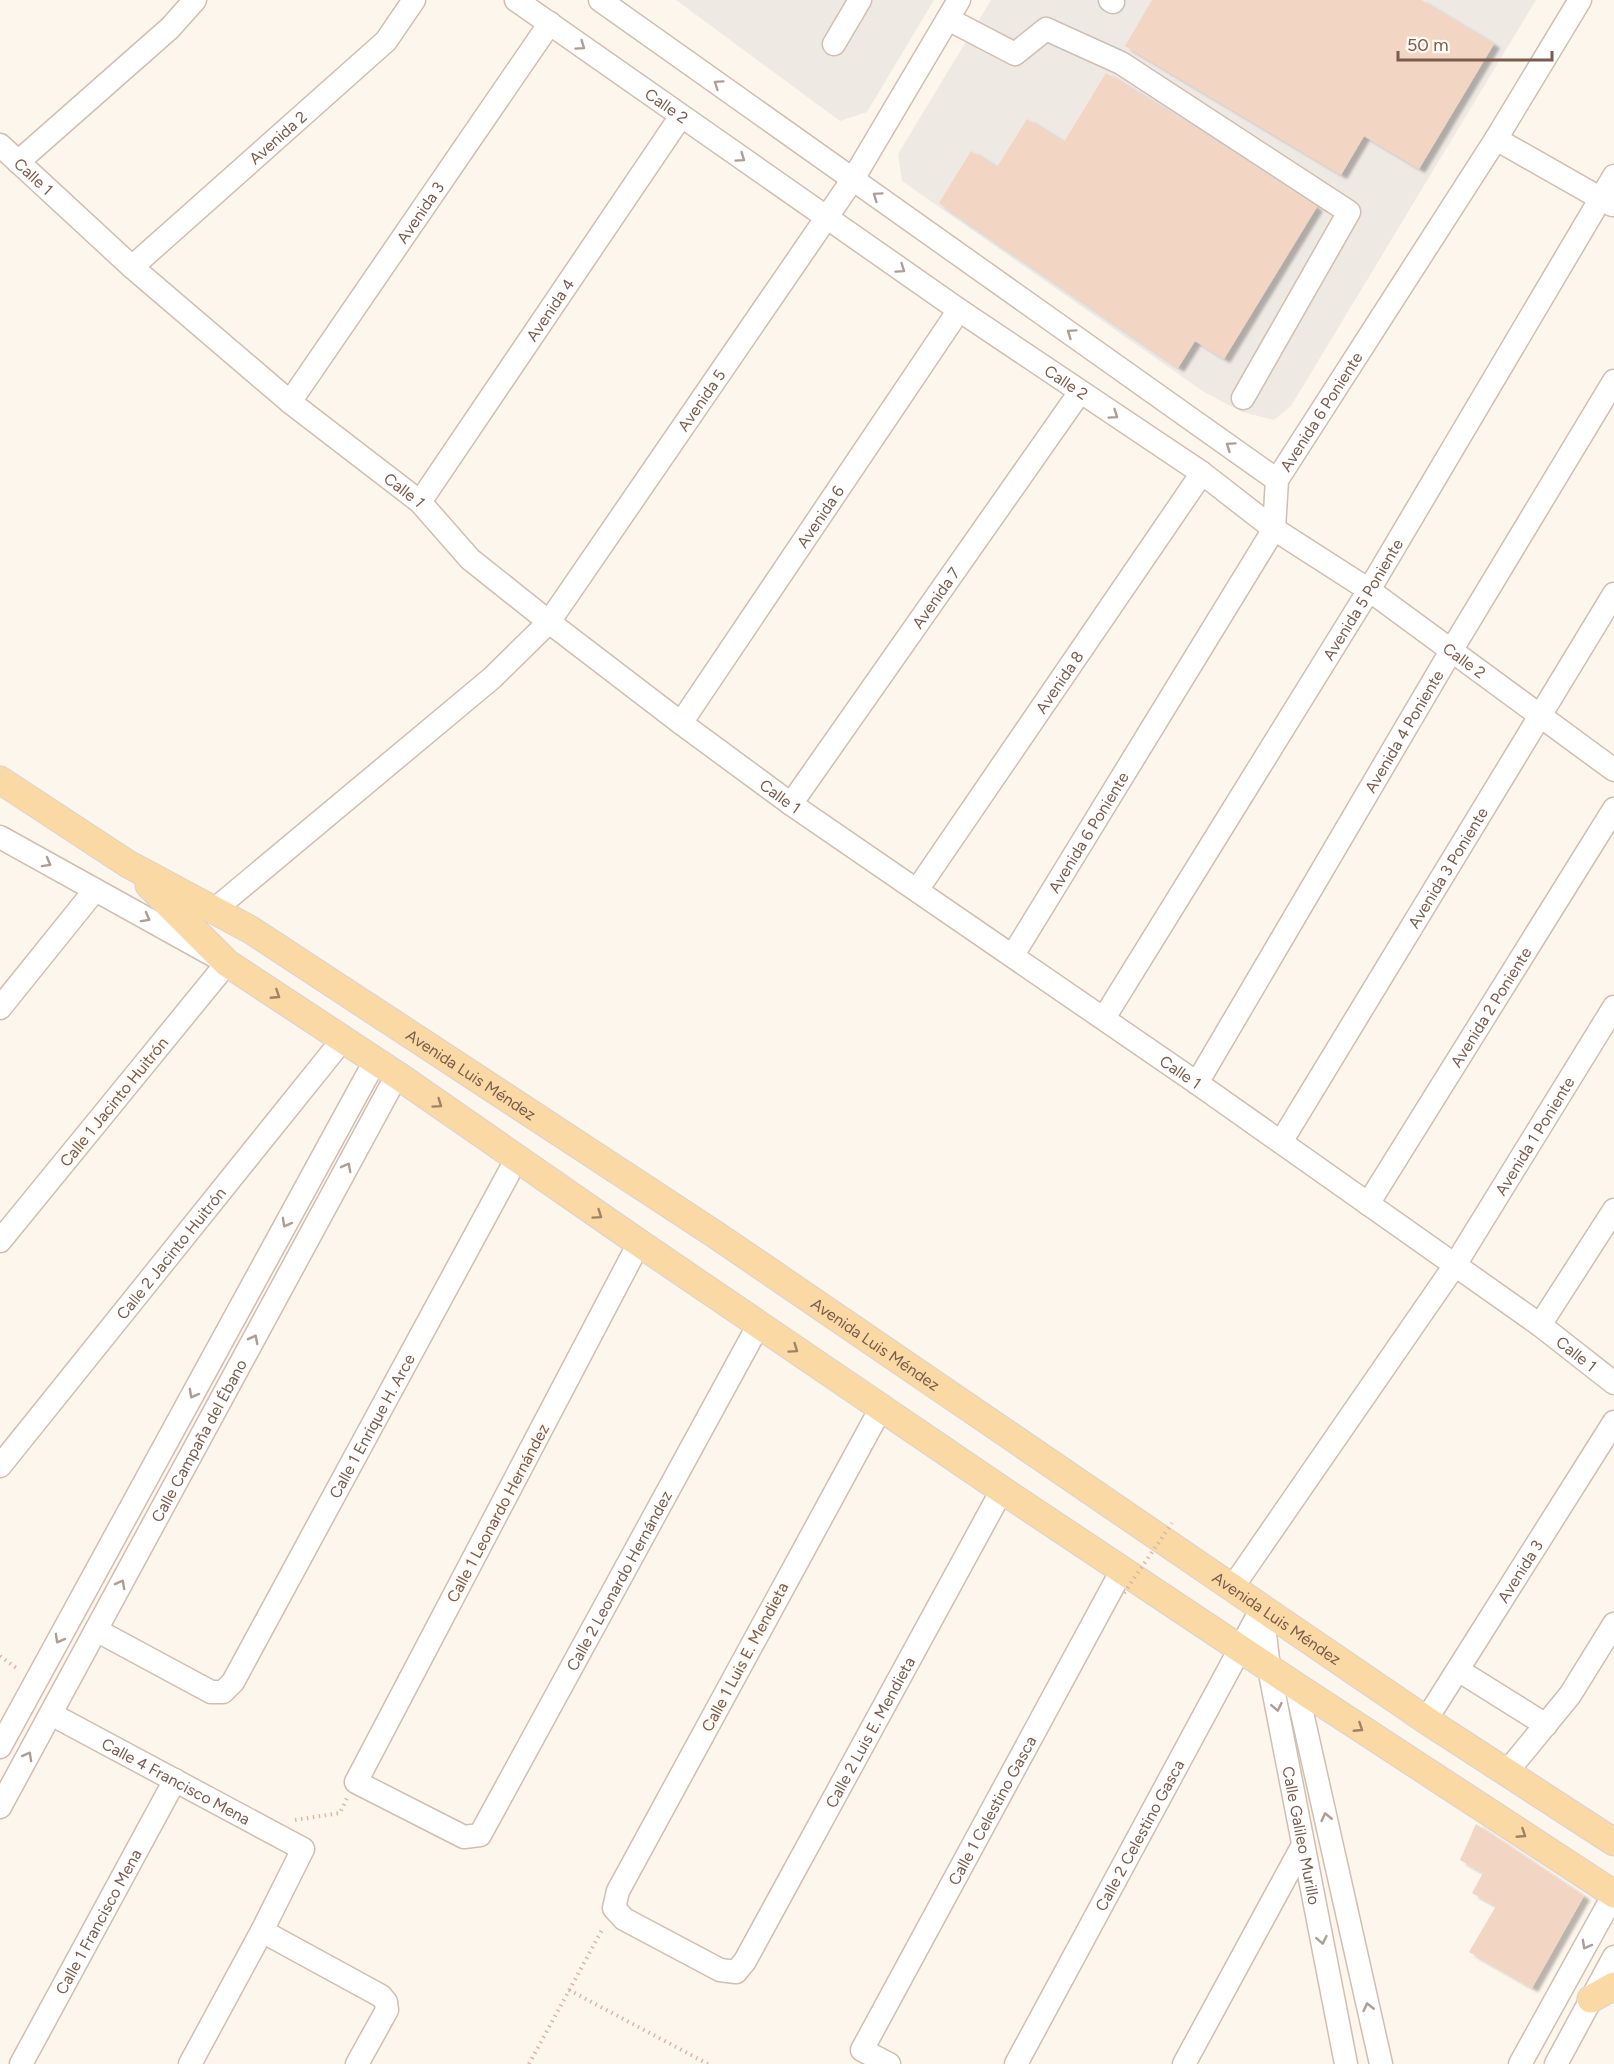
<svg xmlns="http://www.w3.org/2000/svg" width="1614" height="2064" font-family="Figtree,sans-serif">
  <defs>
    <filter id="shadow"><feDropShadow dx="6" dy="4" stdDeviation="1.5" flood-color="#0004"/></filter>
  </defs>
  <rect width="100%" height="100%" fill="#fdf6ec"/>
  <g fill="#efe9e4">
    <polygon points="676,0 934,0 867,112 840,121"/>
    <polygon points="991,0 1536,0 1291,406 1274,420 1242,412 1204,392 902,181 898,154"/>
  </g>
  <g fill="#f3d5c3" filter="url(#shadow)">
    <polygon points="1152,0 1421,0 1494,44 1419,169 1364,136 1341,175 1125,46"/>
    <polygon points="1106,73 1193,126 1317,207 1224,359 1195,341 1178,368 939,203 971,151 997,167 1027,119 1064,142"/>
    <polygon points="1476,1824 1584,1896 1532,1988 1469,1952 1496,1906 1472,1893 1483,1873 1460,1860"/>
  </g>
  <g fill="none" stroke-linecap="round" stroke-linejoin="round">
    <defs>
      <g id="minor">
        <path id="s1" d="M516,0L959,310L1202,473L1274,529L1369,590L1614,770"/>
        <polyline points="600,0 1277,480"/>
        <polyline points="1110,0 1113,2"/>
        <polyline points="948,19 1015,54 1046,29 1121,63 1349,212 1243,398"/>
        <polyline points="834,44 860,0"/>
        <polyline points="1496,139 1612,205"/>
        <path id="s2" d="M0,145L132,267L290,402L420,502L470,559L549,622L681,723L791,804L1197,1083L1540,1325L1614,1383"/>
        <polyline points="18,162 170,28 195,0"/>
        <path id="s3" d="M132,267L386,41L414,0"/>
        <path id="s4" d="M290,402L550,23"/>
        <path id="s5" d="M420,502L681,116"/>
        <path id="s6" d="M681,723L959,310"/>
        <path id="s7" d="M791,804L1080,392"/>
        <polyline points="0,837 227,963 0,1241"/>
        <path id="s8" d="M917,890L1202,473"/>
        <path id="s9" d="M214,910L492,678L549,622L853,179L959,0"/>
        <path id="s10" d="M1013,955L1274,529L1277,480L1496,139L1580,0"/>
        <polyline points="0,1008 95,890"/>
        <path id="s11" d="M1104,1018L1369,590L1614,176"/>
        <path id="s12" d="M1197,1083L1451,651L1614,381"/>
        <path id="s13" d="M1281,1142L1614,594"/>
        <path id="s14" d="M1368,1204L1614,809"/>
        <path id="s15" d="M639,1243L356,1782L464,1837L480,1835L759,1324"/>
        <polyline points="1540,1325 1614,1210"/>
        <path id="s16" d="M881,1408L618,1891L614,1908L624,1919L720,1970L736,1972L745,1961L1002,1490"/>
        <path id="s17" d="M0,1466L343,1039"/>
        <path id="s18" d="M1232,1588L1455,1265L1614,1007"/>
        <path id="s19" d="M1262,1608L1269,1668L1346,2064"/>
        <path id="s20" d="M96,1630L211,1692H223L233,1682L517,1158"/>
        <polyline points="1458,1670 1546,1725"/>
        <polyline points="1296,1686 1381,2064"/>
        <path id="s21" d="M51,1714L303,1849L262,1931L190,2064"/>
        <path id="s22" d="M1426,1720L1614,1422"/>
        <polyline points="0,1747 375,1061"/>
        <polyline points="1506,1773 1570,1695 1614,1624"/>
        <path id="s23" d="M0,1807L397,1075"/>
        <polyline points="262,1931 381,1996 386,2002 387,2010 357,2064"/>
        <path id="s24" d="M21,2064L175,1780"/>
        <path id="s25" d="M889,2064L862,2050L1122,1570"/>
        <path id="s26" d="M1016,2064L1262,1608"/>
        <polyline points="1184,2064 1303,1845"/>
        <polyline points="1520,2064 1614,1894"/>
        <polyline points="1556,2064 1614,1957"/>
      </g>
      <g id="major">
        <path id="s27" d="M0,780L128,864L251,930L716,1235L1426,1720L1614,1842"/>
        <polyline points="149,885 227,963 397,1075 639,1243 1002,1490 1296,1686 1614,1894"/>
        <polyline points="1591,1999 1614,1986"/>
      </g>
    </defs>
    <use href="#minor" stroke="#d1beb0" stroke-width="25"/>
    <use href="#major" stroke="#dad1cd" stroke-width="29"/>
    <g stroke="#d9b8a5" stroke-width="4" stroke-dasharray="1.5 4.5" stroke-linecap="butt">
      <polyline points="0,1656 19,1670"/>
      <polyline points="295,1820 340,1813 347,1798"/>
      <polyline points="569,1990 708,2064"/>
      <polyline points="529,2064 603,1928"/>
    </g>
    <use href="#minor" stroke="#fff" stroke-width="22"/>
    <use href="#major" stroke="#fbd9a5" stroke-width="27"/>
    <polyline stroke="#d9b8a5" stroke-width="4" stroke-dasharray="1.5 4.5" stroke-linecap="butt" points="1124,1593 1172,1523"/>
  </g>
  <defs><path id="oneway-chevron" d="M-2-3.5L2.5 0L-2 3.5" fill="none" stroke-width="1.6" stroke-linecap="round" stroke-linejoin="round" transform="scale(1.5)"/></defs>
  <g stroke="#af9d94">
    <use href="#oneway-chevron" transform="translate(581 46) rotate(35)"/>
    <use href="#oneway-chevron" transform="translate(718 84) rotate(-145)"/>
    <use href="#oneway-chevron" transform="translate(741 158) rotate(35)"/>
    <use href="#oneway-chevron" transform="translate(877 196) rotate(-145)"/>
    <use href="#oneway-chevron" transform="translate(901 269) rotate(35)"/>
    <use href="#oneway-chevron" transform="translate(1071 333) rotate(-145)"/>
    <use href="#oneway-chevron" transform="translate(1114 415) rotate(34)"/>
    <use href="#oneway-chevron" transform="translate(1230 446) rotate(-145)"/>
    <use href="#oneway-chevron" transform="translate(47 863) rotate(29)"/>
    <use href="#oneway-chevron" transform="translate(146 918) rotate(29)"/>
    <use href="#oneway-chevron" transform="translate(347 1167) rotate(-62)"/>
    <use href="#oneway-chevron" transform="translate(286 1223) rotate(119)"/>
    <use href="#oneway-chevron" transform="translate(254 1339) rotate(-62)"/>
    <use href="#oneway-chevron" transform="translate(193 1394) rotate(119)"/>
    <use href="#oneway-chevron" transform="translate(121 1584) rotate(-62)"/>
    <use href="#oneway-chevron" transform="translate(59 1639) rotate(119)"/>
    <use href="#oneway-chevron" transform="translate(1277 1707) rotate(79)"/>
    <use href="#oneway-chevron" transform="translate(28 1756) rotate(-61)"/>
    <use href="#oneway-chevron" transform="translate(1326 1817) rotate(-103)"/>
    <use href="#oneway-chevron" transform="translate(1322 1940) rotate(79)"/>
    <use href="#oneway-chevron" transform="translate(1586 1945) rotate(119)"/>
    <use href="#oneway-chevron" transform="translate(1368 2007) rotate(-103)"/>
  </g>
  <g stroke="#a18267">
    <use href="#oneway-chevron" transform="translate(276 995) rotate(33)"/>
    <use href="#oneway-chevron" transform="translate(438 1104) rotate(35)"/>
    <use href="#oneway-chevron" transform="translate(598 1215) rotate(35)"/>
    <use href="#oneway-chevron" transform="translate(794 1349) rotate(35)"/>
    <use href="#oneway-chevron" transform="translate(1359 1728) rotate(33)"/>
    <use href="#oneway-chevron" transform="translate(1522 1834) rotate(33)"/>
  </g>
  <g text-anchor="middle" dominant-baseline="central" stroke-width="5" stroke-linejoin="round" paint-order="stroke">
    <g font-size="16" fill="#7a5c4d" stroke="#fffaf3">
      <text stroke="none"><textPath href="#s1" startOffset="184">Calle 2</textPath></text>
      <text stroke="none"><textPath href="#s3" startOffset="195">Avenida 2</textPath></text>
      <text stroke="none"><textPath href="#s2" startOffset="46">Calle 1</textPath></text>
      <text stroke="none"><textPath href="#s4" startOffset="230">Avenida 3</textPath></text>
      <text stroke="none"><textPath href="#s5" startOffset="232">Avenida 4</textPath></text>
      <text stroke="none"><textPath href="#s1" startOffset="670">Calle 2</textPath></text>
      <text stroke="none"><textPath href="#s9" startOffset="711">Avenida 5</textPath></text>
      <text stroke="none"><textPath href="#s10" startOffset="630">Avenida 6 Poniente</textPath></text>
      <text stroke="none"><textPath href="#s2" startOffset="532">Calle 1</textPath></text>
      <text stroke="none"><textPath href="#s6" startOffset="249">Avenida 6</textPath></text>
      <text stroke="none"><textPath href="#s7" startOffset="252">Avenida 7</textPath></text>
      <text stroke="none"><textPath href="#s11" startOffset="492">Avenida 5 Poniente</textPath></text>
      <text stroke="none"><textPath href="#s1" startOffset="1156">Calle 2</textPath></text>
      <text stroke="none"><textPath href="#s8" startOffset="252">Avenida 8</textPath></text>
      <text stroke="none"><textPath href="#s12" startOffset="408">Avenida 4 Poniente</textPath></text>
      <text stroke="none"><textPath href="#s2" startOffset="1018">Calle 1</textPath></text>
      <text stroke="none"><textPath href="#s10" startOffset="144">Avenida 6 Poniente</textPath></text>
      <text stroke="none"><textPath href="#s13" startOffset="321">Avenida 3 Poniente</textPath></text>
      <text stroke="none"><textPath href="#s14" startOffset="232">Avenida 2 Poniente</textPath></text>
      <text stroke="none"><textPath href="#s2" startOffset="1504">Calle 1</textPath></text>
      <text stroke="none"><textPath href="#s27" startOffset="556">Avenida Luis Méndez</textPath></text>
      <text transform="translate(114 1102) rotate(-51)">Calle 1 Jacinto Huitrón</text>
      <text stroke="none"><textPath href="#s18" startOffset="544">Avenida 1 Poniente</textPath></text>
      <text stroke="none"><textPath href="#s17" startOffset="273">Calle 2 Jacinto Huitrón</textPath></text>
      <text stroke="none"><textPath href="#s27" startOffset="1042">Avenida Luis Méndez</textPath></text>
      <text stroke="none"><textPath href="#s2" startOffset="1990">Calle 1</textPath></text>
      <text stroke="none"><textPath href="#s20" startOffset="448">Calle 1 Enrique H. Arce</textPath></text>
      <text stroke="none"><textPath href="#s23" startOffset="417">Calle Campaña del Ébano</textPath></text>
      <text transform="translate(498 1513) rotate(-62)">Calle 1 Leonardo Hernández</text>
      <text stroke="none"><textPath href="#s22" startOffset="176">Avenida 3</textPath></text>
      <text stroke="none"><textPath href="#s15" startOffset="1036">Calle 2 Leonardo Hernández</textPath></text>
      <text stroke="none"><textPath href="#s27" startOffset="1528">Avenida Luis Méndez</textPath></text>
      <text transform="translate(745 1657) rotate(-62)">Calle 1 Luis E. Mendieta</text>
      <text stroke="none"><textPath href="#s16" startOffset="982">Calle 2 Luis E. Mendieta</textPath></text>
      <text stroke="none"><textPath href="#s21" startOffset="142">Calle 4 Francisco Mena</textPath></text>
      <text stroke="none"><textPath href="#s25" startOffset="303">Calle 1 Celestino Gasca</textPath></text>
      <text stroke="none"><textPath href="#s19" startOffset="231">Calle Galileo Murillo</textPath></text>
      <text stroke="none"><textPath href="#s26" startOffset="260">Calle 2 Celestino Gasca</textPath></text>
      <text stroke="none"><textPath href="#s24" startOffset="162">Calle 1 Francisco Mena</textPath></text>
    </g>
  </g>
  <path d="M1398 51v9h154v-9" fill="none" stroke="#7a5c4d" stroke-width="3"/>
  <text x="1407" y="51" font-size="18" fill="#7a5c4d" stroke="#fffaf3" stroke-width="4.5" paint-order="stroke">50 m</text>
</svg>
